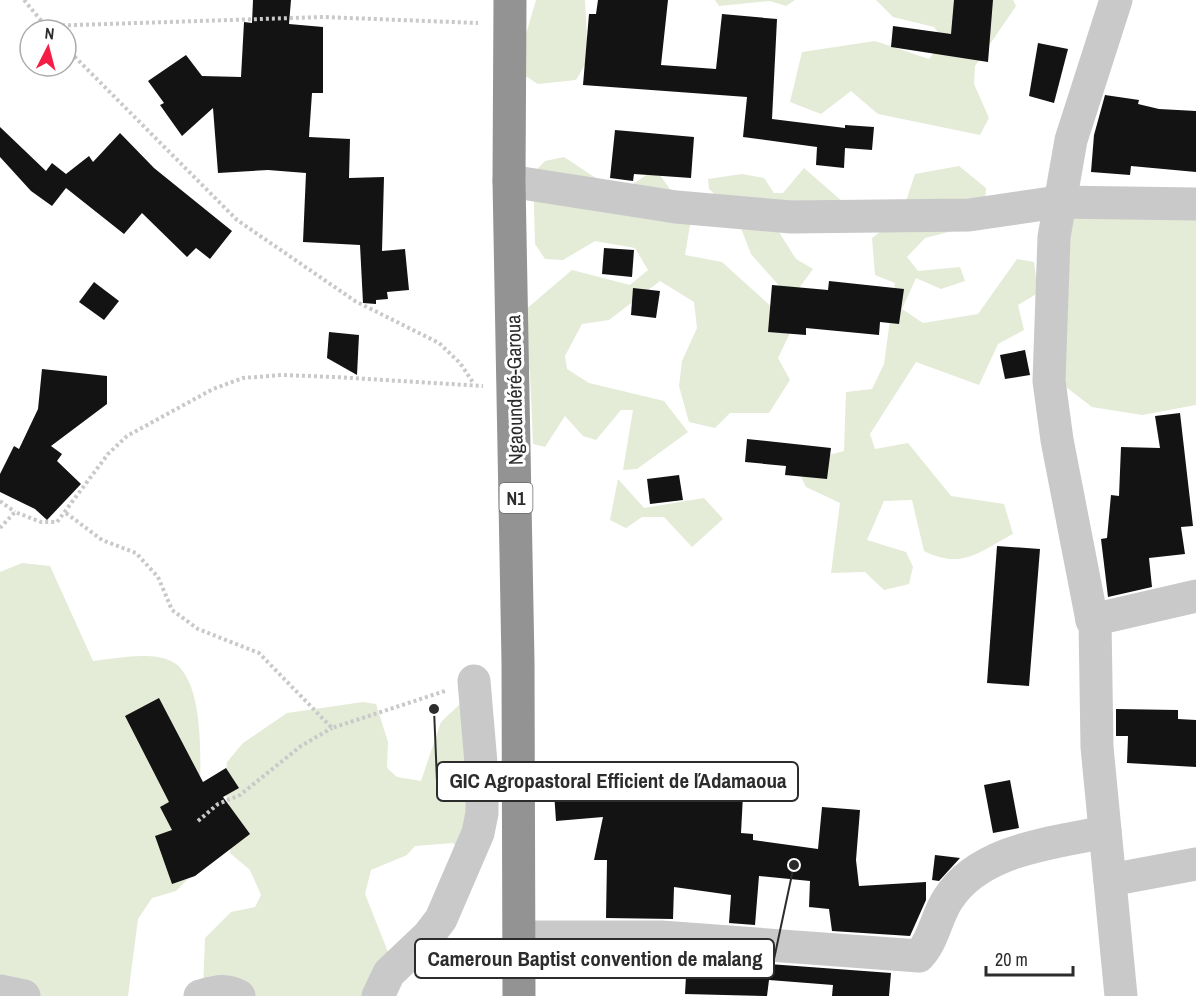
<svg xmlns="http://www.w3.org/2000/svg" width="1196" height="996" font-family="'Archivo Narrow',sans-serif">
  <rect width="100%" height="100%" fill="#fff"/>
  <g fill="#e4ebd7">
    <polygon points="536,0 585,0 588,59 576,80 538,84 524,75 519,58"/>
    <polygon points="715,0 795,0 786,6 770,1 719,6"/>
    <polygon points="876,0 1013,0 1016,6 975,66 974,84 989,118 980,135 878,114 851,91 821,114 790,102 802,52 875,41 929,59 944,41 934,27 893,17"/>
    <polygon points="564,157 608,186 625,189 648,174 660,175 691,219 685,255 722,262 787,321 790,333 778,358 790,380 769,413 730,413 715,428 689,422 679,386 682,361 697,328 694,302 660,281 609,320 582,324 565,356 567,369 589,383 664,401 688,432 637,469 623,470 633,410 621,410 596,440 583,436 565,416 545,447 533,444 530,372 521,335 525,310 572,270 630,285 648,270 635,248 595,241 563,260 545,259 535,244 533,173 545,161"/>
    <path d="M959,166L986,188L984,223L925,238L907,257L918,271L960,267L965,281L941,289L916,278L902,309L923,323L978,314L1017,259L1034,262L1038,293L1018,305L1024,330L998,344L979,385L916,362L870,434L875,449L908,443L951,496L1004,504L1013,534C978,552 963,570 924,551L912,500L884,501L867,540L906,552L913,567L909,584L884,590L865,572L831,573L840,503L806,487L795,464L844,451L846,392L872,389L884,364L895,283L875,275L872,238L901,216L915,174Z"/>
    <polygon points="804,168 843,202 777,229 796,259 813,269 791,299 751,254 735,213 709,189 708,179 742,174 764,178 774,193 783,193"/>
    <polygon points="1196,196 1196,405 1142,415 1092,407 1053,377 1046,201"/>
    <polygon points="618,479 644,508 704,498 723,519 692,547 664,517 642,517 626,528 610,520"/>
    <path d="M22,563L50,566L93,661C117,659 148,651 171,661C217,683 196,831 193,874L176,891L152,898L138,919L128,996H0V572Z"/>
    <polygon points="363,702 376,704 388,742 387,768 397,777 421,781 441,722 460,704 471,709 465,856 453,843 415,846 407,855 371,870 365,894 388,952 374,996 206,996 203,990 205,938 231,912 255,907 261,895 250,870 230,853 232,815 224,788 227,762 243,743 287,713"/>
  </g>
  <g fill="#131313">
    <polygon points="253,0 291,0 289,24 323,27 323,93 312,93 309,137 350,139 349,178 384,177 382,251 405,249 409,290 387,292 388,299 376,300 376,304 363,303 360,245 303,242 306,173 268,170 218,173 213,108 182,136 160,105 164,103 148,81 186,55 202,76 241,77 244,22 252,23"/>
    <polygon points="598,0 668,0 661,65 716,69 722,14 777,19 772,119 845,128 845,125 874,127 872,150 845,148 844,168 816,165 817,147 743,137 747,97 583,85 589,14 596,14"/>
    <polygon points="954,0 993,0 988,62 891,47 893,26 951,34"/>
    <polygon points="1038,43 1068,49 1054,103 1029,96"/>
    <polygon points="1105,95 1139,100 1138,104 1159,109 1196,111 1196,172 1131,166 1130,175 1091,172 1094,135"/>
    <polygon points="0,127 46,171 52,163 66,174 89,156 93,162 120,133 154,168 232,231 210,259 196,248 187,257 142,213 124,234 66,188 52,206 31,191 0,157"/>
    <polygon points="615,130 694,137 691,178 634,174 633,181 610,178"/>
    <polygon points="604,248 634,250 632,277 602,274"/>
    <polygon points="829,281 904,289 899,324 880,322 879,335 806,328 806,335 768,332 772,285 828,290"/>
    <polygon points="94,282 119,301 104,320 79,302"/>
    <polygon points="633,288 660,291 656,318 631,315"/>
    <polygon points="329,332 359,335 357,375 327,358"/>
    <polygon points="1025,350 1030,375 1005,379 1000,355"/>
    <polygon points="42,369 107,376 107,404 51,446 62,454 57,461 81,484 47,520 35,509 0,492 0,474 14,446 19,449 38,409"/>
    <polygon points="1180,413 1193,526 1181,527 1185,554 1149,558 1152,587 1108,597 1101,539 1107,538 1111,495 1119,496 1121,447 1160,448 1155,416"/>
    <polygon points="747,439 831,448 827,479 785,475 786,466 745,462"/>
    <polygon points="679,475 683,500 650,504 647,479"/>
    <polygon points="997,546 1040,549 1029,686 987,683"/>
    <polygon points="159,698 203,782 226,768 239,788 223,797 250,834 195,876 172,884 155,836 172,830 160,807 169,802 125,716"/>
    <polygon points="1116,709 1178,710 1178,719 1196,720 1196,767 1127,763 1128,736 1116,736"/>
    <polygon points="1010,780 1019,828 993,833 984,785"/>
    <polygon points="597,789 743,795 741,833 753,834 753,840 818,849 822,807 860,810 856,860 859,886 926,882 926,900 910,936 832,931 829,909 809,907 810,881 759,876 755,925 729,923 731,895 674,887 673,919 606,918 607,860 594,860 603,817 556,821 554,792"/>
    <polygon points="935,855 960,858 939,881 932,880"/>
    <polygon points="593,956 636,956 633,979 591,973"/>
    <polygon points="687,958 891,973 889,996 832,996 833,985 769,980 767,996 685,994"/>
  </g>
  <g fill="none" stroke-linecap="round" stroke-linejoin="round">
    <g stroke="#c9c9c9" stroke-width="4" stroke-dasharray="3 3" stroke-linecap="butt">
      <polyline points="24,0 49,30"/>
      <polyline points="44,26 323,17 478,23"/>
      <polyline points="66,48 237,220 355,301 439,343 460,363 474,384"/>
      <polyline points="0,501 15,512"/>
      <polyline points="66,513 102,540 136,553 158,577 172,610 198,629 259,653 332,728 445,691"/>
      <polyline points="0,528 15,512 41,522 57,522 108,454 127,436 213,389 243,378 282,375 335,377 483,386"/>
      <polyline points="198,821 218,804 240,795 301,746 332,728"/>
    </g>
    <g stroke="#c9c9c9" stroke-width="33">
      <polyline points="1116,0 1071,140 1054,237 1049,381 1057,440 1092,620 1095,621 1097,747 1121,996"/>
      <polyline points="509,181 676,207 791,217 969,215 1058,202 1196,204"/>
      <polyline points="1092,620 1196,596"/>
      <polyline points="1110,880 1196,864"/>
      <path d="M520,937H661L919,956C934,940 936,917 948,899C980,849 1053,843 1105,832"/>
      <polyline points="0,991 24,996"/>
      <path d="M200,996C215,992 225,988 239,996"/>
      <polyline points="378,996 389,973 428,936 441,919 478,833 482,813 482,775 474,681"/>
    </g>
    <polyline stroke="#939393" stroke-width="33" points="510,0 509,181 518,662 519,996"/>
  </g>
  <g text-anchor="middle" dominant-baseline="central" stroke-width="6" stroke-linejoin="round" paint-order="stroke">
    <rect fill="#fff" stroke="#6b6b6b" stroke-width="1.5" x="499.5" y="483" width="33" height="30" rx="4.5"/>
    <g font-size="18" font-weight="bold" fill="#2c2c2c">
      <text x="516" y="498">N1</text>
    </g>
    <g font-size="20" fill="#2c2c2c" stroke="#fff">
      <text transform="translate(514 390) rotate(-91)">Ngaoundéré-Garoua</text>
    </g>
  </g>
  <path fill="none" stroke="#2c2c2c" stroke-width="2" d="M434 709L437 781M794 865L774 959"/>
  <g fill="#2c2c2c" stroke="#fff" stroke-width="2">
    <circle cx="434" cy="709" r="6"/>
    <circle cx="794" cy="865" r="6"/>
  </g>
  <g fill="#fff" stroke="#2c2c2c" stroke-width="2">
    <rect x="437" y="762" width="361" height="39" rx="6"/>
    <rect x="415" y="939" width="359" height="39" rx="6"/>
  </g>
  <g font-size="21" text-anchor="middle" font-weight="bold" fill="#2c2c2c">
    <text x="618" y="788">GIC Agropastoral Efficient de ľAdamaoua</text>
    <text x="595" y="966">Cameroun Baptist convention de malang</text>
  </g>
  <g transform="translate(48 48) rotate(6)"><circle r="28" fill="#ffffff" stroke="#ababab" stroke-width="1.5"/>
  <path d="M0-4.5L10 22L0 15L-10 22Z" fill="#f41d46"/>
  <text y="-9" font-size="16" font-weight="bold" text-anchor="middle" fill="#2c2c2c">N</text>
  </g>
  <path d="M986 966v9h87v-9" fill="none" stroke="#2c2c2c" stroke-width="3"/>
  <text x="995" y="966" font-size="18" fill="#2c2c2c" stroke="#ffffff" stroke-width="4.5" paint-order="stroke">20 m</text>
</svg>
